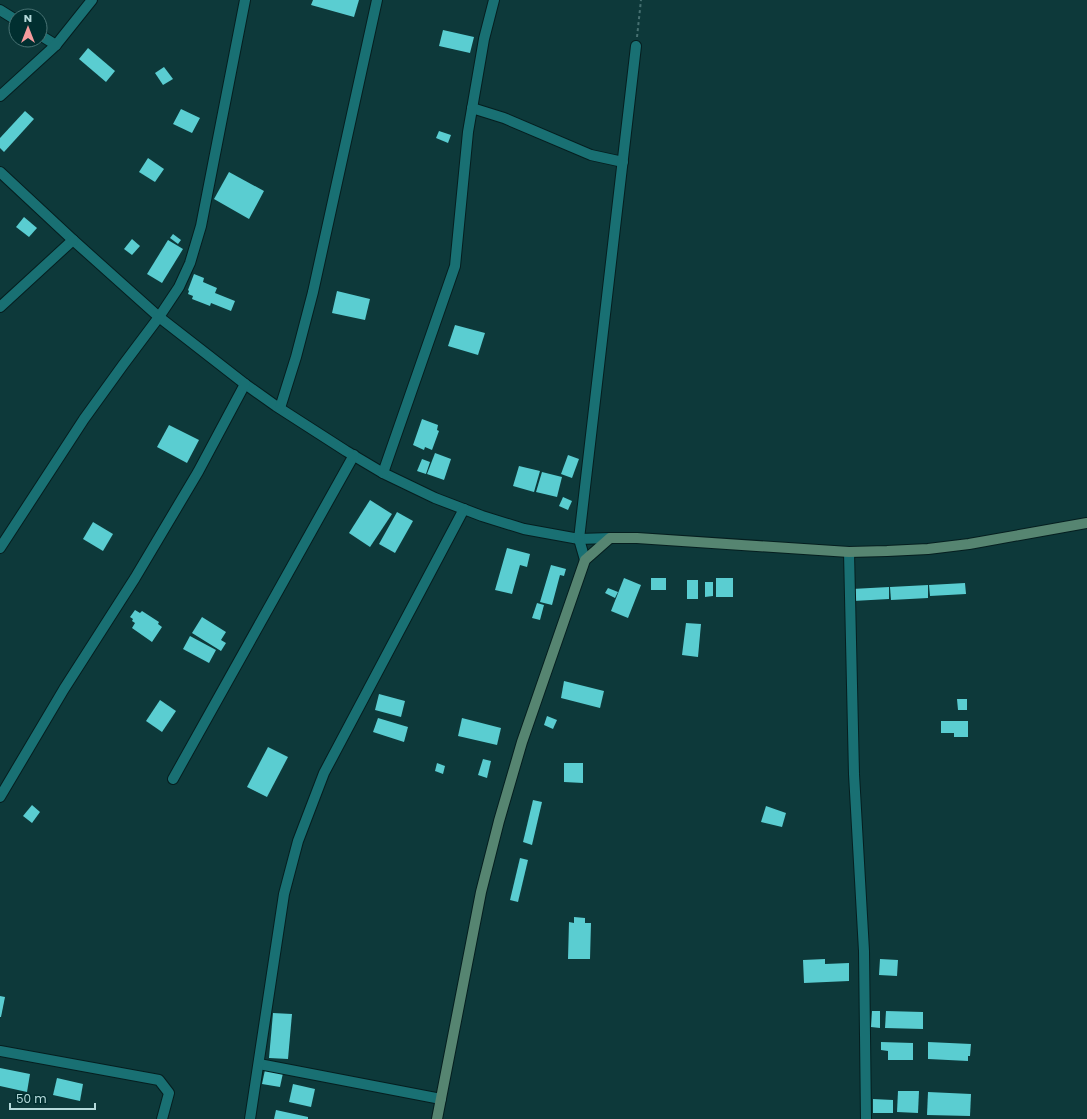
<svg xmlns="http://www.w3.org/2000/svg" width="1087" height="1119" font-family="Poppins,sans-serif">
  <rect width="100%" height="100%" fill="#0d393a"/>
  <g fill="#5acdd1">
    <polygon points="313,0 359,0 354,17 311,5"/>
    <polygon points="443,30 474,37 470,53 439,46"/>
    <polygon points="88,48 115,71 106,82 79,59"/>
    <polygon points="164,67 173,79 163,85 155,73"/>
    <polygon points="181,109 200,118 192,133 173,124"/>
    <polygon points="25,111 34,119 4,152 0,148 0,138"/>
    <polygon points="439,131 451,135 448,143 436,138"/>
    <polygon points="148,158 164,169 155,182 139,172"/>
    <polygon points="229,172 264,191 249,219 214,199"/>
    <polygon points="24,217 37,228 29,237 16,227"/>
    <polygon points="173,234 181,240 178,244 170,238"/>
    <polygon points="132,239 140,246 132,255 124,249"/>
    <polygon points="168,240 183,249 162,283 147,274"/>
    <polygon points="194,274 204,278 203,282 217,288 215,293 235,301 231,311 211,303 210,306 192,299 193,296 188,294 189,291 188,290"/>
    <polygon points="337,291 370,299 365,320 332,313"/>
    <polygon points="455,325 485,333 478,355 448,346"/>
    <polygon points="422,419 438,425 437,430 439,431 432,450 425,447 424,450 413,445"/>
    <polygon points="169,425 199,440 187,463 157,447"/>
    <polygon points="435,453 451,459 444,480 427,474"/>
    <polygon points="568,455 579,459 572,478 561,474"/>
    <polygon points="422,459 430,462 426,474 417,471"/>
    <polygon points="519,466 540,471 534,492 513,486"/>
    <polygon points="542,472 562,477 557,497 536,492"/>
    <polygon points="563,497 572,501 568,510 559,506"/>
    <polygon points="370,500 392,514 370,547 349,533"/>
    <polygon points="397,512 413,521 395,553 379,544"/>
    <polygon points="93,522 113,534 103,551 83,539"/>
    <polygon points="507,548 530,554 527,567 520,565 512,594 495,590"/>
    <polygon points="551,565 566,569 564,576 560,575 552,605 540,602"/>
    <polygon points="624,578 641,585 628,618 611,611"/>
    <rect x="651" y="578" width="15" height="12"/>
    <rect x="716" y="578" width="17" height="19"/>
    <rect x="687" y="580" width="11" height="19"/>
    <polygon points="705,582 713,582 713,596 705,597"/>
    <polygon points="965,583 966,594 930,596 929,585"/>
    <polygon points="928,585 928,598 891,600 890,587"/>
    <polygon points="889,587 889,599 853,601 852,589"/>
    <polygon points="608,588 618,592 615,598 605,593"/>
    <polygon points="537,603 544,605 540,620 532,618"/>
    <polygon points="135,610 140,613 142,611 159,622 158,624 162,627 152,642 132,628 135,623 132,621 133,619 130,617"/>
    <polygon points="202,617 226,632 221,640 226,643 221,651 192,633"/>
    <polygon points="686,623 701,624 698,657 682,655"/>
    <polygon points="190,636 216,650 209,663 183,649"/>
    <polygon points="564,681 604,691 600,708 561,698"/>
    <polygon points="379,694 405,701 401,717 375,710"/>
    <polygon points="957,699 967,699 967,710 958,710"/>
    <polygon points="160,700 176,711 162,732 146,721"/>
    <polygon points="547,716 557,720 553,729 544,725"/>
    <polygon points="378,718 408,727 404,742 373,732"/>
    <polygon points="462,718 501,728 497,745 458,736"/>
    <polygon points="941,721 968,721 968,737 954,737 954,733 941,733"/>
    <polygon points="268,747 288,757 267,797 247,787"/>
    <polygon points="483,759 491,761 487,778 478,775"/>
    <polygon points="437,763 445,766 443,774 435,771"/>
    <polygon points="564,763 583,763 583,783 564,782"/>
    <polygon points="533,800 542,802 532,845 523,842"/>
    <polygon points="32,805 40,812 32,823 23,816"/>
    <polygon points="766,806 786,813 782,827 761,822"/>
    <polygon points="520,858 528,860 518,902 510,900"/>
    <polygon points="574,917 585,918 585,923 591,923 590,959 568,959 569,922 574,923"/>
    <polygon points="825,959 825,964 849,963 849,981 804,983 803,960"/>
    <polygon points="880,959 898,960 897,976 879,975"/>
    <polygon points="0,996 5,997 1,1017 0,1017"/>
    <polygon points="872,1011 880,1011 880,1028 871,1027"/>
    <polygon points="886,1011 923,1012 923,1029 885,1028"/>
    <polygon points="273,1013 292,1014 288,1059 269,1058"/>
    <polygon points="881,1042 913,1043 913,1060 888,1060 888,1051 881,1050"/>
    <polygon points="928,1042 971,1044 970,1056 968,1056 968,1061 928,1059"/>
    <polygon points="0,1068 30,1074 27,1092 0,1086"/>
    <polygon points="265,1070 283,1073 280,1087 262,1084"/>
    <polygon points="57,1078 83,1084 80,1101 53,1095"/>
    <polygon points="293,1084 315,1089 311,1107 289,1102"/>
    <polygon points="898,1091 919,1091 918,1113 897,1112"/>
    <polygon points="928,1092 971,1094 970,1116 927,1115"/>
    <polygon points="873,1099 893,1100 893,1113 873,1113"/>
    <polygon points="276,1110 308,1117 308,1119 274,1119"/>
  </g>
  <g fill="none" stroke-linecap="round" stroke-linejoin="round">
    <defs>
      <g id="street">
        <polyline points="0,10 16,20"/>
        <polyline points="40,35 56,45"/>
        <polyline points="0,96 56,45 92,0"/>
        <polyline points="472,108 504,118 591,155 623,162"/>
        <polyline points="0,172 73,240 159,317 245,384 276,406 346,451 383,473 435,498 482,516 524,529 579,539 610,538"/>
        <polyline points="0,307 73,240"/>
        <polyline points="280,408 296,357 313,292 377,0"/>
        <polyline points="383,473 455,266 468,132 484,39 494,0"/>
        <polyline points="0,548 84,419 123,365 159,317 179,287 190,263 201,226 245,0"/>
        <polyline points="849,552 854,774 864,951 866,1119"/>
        <polyline points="585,560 579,539 636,46"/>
        <polyline points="173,779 354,455"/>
        <polyline points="0,797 64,689 135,578 198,472 245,384"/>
        <polyline points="0,1051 159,1080 169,1093 162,1119"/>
        <polyline points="259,1064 441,1099"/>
        <polyline points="250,1119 284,894 298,841 324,773 464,509"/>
      </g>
      <polyline id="secondary" points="437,1119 481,892 499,821 522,742 585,560 610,538 637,538 849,552 887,551 928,549 969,544 1087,523"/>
    </defs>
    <use href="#street" stroke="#051e1f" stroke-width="12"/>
    <use href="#secondary" stroke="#051e1f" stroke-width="12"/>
    <polyline stroke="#467071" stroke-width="2" stroke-dasharray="3 3" stroke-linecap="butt" points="637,37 641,0"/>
    <use href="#street" stroke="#197073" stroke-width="10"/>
    <use href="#secondary" stroke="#568571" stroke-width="10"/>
  </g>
  <g transform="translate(28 28)"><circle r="19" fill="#012f30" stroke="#497374"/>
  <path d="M0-3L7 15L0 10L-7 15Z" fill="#f59b9d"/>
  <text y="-6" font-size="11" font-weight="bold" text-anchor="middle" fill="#b5dadb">N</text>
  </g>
  <path d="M10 1103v6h85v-6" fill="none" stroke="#b5dadb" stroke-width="2"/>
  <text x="16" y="1103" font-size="12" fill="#b5dadb" stroke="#012f30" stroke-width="3" paint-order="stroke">50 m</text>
</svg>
